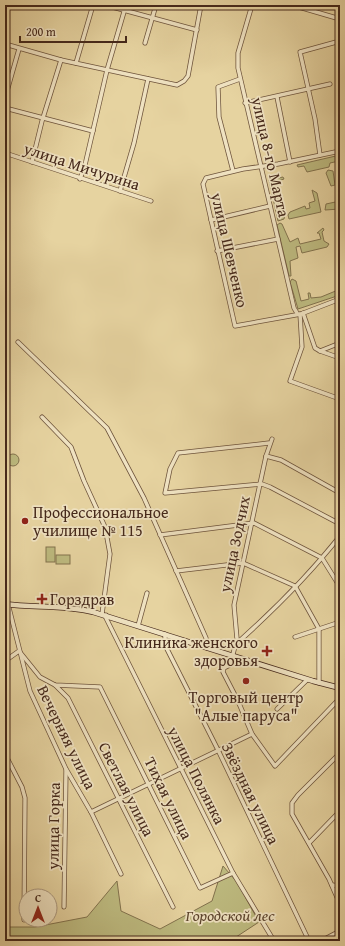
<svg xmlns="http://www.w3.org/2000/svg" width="345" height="946" font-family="'Gentium Book Plus',serif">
  <rect width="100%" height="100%" fill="#e6d3a0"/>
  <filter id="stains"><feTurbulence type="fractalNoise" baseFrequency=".005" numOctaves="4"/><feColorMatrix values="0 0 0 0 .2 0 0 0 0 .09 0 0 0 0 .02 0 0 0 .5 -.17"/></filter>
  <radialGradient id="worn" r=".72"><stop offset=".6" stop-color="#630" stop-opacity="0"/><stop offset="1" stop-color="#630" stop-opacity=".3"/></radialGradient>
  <g fill="#bdba7f" stroke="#82724d">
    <polygon points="340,155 340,163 339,161 330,163 329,167 307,172 304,166 298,167 297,165"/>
    <polygon points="328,170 333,171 335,185 331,186 326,173"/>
    <polygon points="283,177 284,179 275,182 279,204 283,205 285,214 284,219 278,221 269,180"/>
    <polygon points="312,190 317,193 321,212 289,219 288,215 290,212 305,206 306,209 310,208 309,203 315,201"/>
    <polygon points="340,201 340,209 325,210 326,204"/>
    <polygon points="280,223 282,224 290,242 298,238 300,244 321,239 319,233 317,233 323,228 324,230 322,232 324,241 329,244 327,247 302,253 300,246 296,247 298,258 290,261 291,276 289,276 277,225"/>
    <polygon points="292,279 296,281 301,301 309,299 308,293 310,293 311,298 321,297 338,290 340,295 298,309 290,282"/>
    <circle cx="13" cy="460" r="6"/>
    <rect x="46" y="547" width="9" height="15"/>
    <rect x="56" y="555" width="14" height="9"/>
    <polygon points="223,866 237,882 259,922 230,941 5,941 5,927 35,927 87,917 117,881 121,911 160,929 212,901"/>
  </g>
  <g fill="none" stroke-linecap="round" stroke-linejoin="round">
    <defs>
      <g id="street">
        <polyline points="105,5 197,30"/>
        <polyline points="252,5 238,53 238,68 294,308 297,313"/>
        <polyline points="292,5 340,19"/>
        <polyline points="145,43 156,5"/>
        <polyline points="5,44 61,60 177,85 184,81 188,76 201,5"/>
        <polyline points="76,63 93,5"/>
        <polyline points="277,97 290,162"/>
        <polyline points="5,98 19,49"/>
        <polyline points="245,103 330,84"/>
        <polyline points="5,108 93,131"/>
        <polyline points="340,151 278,164 243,169 206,178 203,184 235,326 301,314 340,299"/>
        <polyline points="5,153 151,201"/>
        <polyline points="320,155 315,119 300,52 340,41"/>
        <polyline points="32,162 42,121 61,60"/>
        <polyline points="233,171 219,117 218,87 240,79"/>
        <polyline points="80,179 85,165 107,70 126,5"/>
        <polyline points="120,191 134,143 148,79"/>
        <polyline points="211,220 270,206"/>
        <polyline points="217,251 278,239"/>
        <polyline points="303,313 315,348 320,351 340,343"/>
        <polyline points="300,314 302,347 290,381 340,399"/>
        <polyline points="18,342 107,428 144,498 206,638 207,648"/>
        <polyline points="320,351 340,358"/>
        <polyline points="42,417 71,447 84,481 105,527 110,554 102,614"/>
        <polyline points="272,439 266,456 234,605 237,639 230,665 224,668 223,672 238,701 252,734 275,766 340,698"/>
        <polyline points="269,443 178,453 170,469 165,493 262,484 270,487 340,524"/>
        <polyline points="266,456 281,460 340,493"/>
        <polyline points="160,535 254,523 322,558 340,587"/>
        <polyline points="176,571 243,563 295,586 319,629 319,683"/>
        <polyline points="8,604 30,691 66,769 91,812 121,874"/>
        <polyline points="106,615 106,618 233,873 274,941"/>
        <polyline points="138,626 147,593"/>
        <polyline points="165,634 165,645 218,750 309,941"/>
        <polyline points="295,637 340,622"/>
        <path d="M236,644C273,611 309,575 340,536"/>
        <polyline points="5,661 19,651 40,677 55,685 100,687 200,888 233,873"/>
        <polyline points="55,685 68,698 173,907"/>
        <polyline points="277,709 307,680"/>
        <polyline points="340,753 298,795 292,803 292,814 329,879 340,904"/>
        <polyline points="5,754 22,787 25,798 24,920"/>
        <polyline points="91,812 252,734"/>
        <polyline points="309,843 340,811"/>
        <polyline points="332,885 340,886"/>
        <polyline points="64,907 66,770"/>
        <polyline points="321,941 340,931"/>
      </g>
      <path id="secondary" d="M5,604C34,608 64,605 93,612L313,681L340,688"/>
    </defs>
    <use href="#street" stroke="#6e543c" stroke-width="5"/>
    <use href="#secondary" stroke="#46291b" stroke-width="6"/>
    <use href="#street" stroke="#efe2c1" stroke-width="3.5"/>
    <use href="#secondary" stroke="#efe2c1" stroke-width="4.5"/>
  </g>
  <g fill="#8f2418" stroke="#efe2c1" stroke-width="1.5">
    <circle cx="25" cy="521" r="4"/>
    <path d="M40 593h4v4h4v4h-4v4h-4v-4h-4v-4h4z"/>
    <path d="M265 645h4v4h4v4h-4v4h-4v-4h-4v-4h4z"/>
    <circle cx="246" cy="681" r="4"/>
  </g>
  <g text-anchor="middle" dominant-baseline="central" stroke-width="3.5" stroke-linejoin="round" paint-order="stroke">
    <g font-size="16" fill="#46291b" stroke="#efe2c1">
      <text transform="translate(271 157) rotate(77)">улица 8-го Марта</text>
      <text transform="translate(82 166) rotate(18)">улица Мичурина</text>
      <text transform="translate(230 250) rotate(77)">улица Шевченко</text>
      <text transform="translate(234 544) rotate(-78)">улица Зодчих</text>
      <text transform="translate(67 737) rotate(64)">Вечерняя улица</text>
      <text transform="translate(197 775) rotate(63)">улица Полянка</text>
      <text transform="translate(127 789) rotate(63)">Светлая улица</text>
      <text transform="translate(251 793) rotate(64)">Звёздная улица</text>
      <text transform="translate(169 798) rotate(64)">Тихая улица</text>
      <text transform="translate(53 826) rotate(-89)">улица Горка</text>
    </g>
    <g font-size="16" fill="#46291b" stroke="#efe2c1" text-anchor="start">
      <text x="33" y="512">Профессиональное<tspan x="33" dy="18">училище № 115</tspan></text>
      <text x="50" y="599">Горздрав</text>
      <text x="258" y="642" text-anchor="end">Клиника женского<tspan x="258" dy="18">здоровья</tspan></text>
      <text x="246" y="697" text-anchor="middle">Торговый центр<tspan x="246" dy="18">"Алые паруса"</tspan></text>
    </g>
    <g font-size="16" font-style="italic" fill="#5e462f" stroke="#efe2c1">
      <text x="230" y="915">Городской лес</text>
    </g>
  </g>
  <rect width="345" height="946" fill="none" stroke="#e6d3a0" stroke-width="20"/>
  <rect x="6" y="6" width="333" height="934" fill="none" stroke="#46291b" stroke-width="2"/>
  <rect x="10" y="10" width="325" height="926" fill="none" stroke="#46291b"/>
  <g transform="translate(38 908)"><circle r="19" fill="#efe2c1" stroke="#ab987f"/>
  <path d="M0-3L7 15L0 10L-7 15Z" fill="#8f2418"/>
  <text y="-6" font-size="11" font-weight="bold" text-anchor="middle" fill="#46291b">С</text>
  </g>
  <path d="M20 36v6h106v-6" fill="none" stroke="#46291b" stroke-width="2"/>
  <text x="26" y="36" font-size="12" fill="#46291b" stroke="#efe2c1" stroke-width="3" paint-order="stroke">200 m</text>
  <rect width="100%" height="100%" filter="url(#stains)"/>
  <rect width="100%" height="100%" fill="url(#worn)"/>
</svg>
